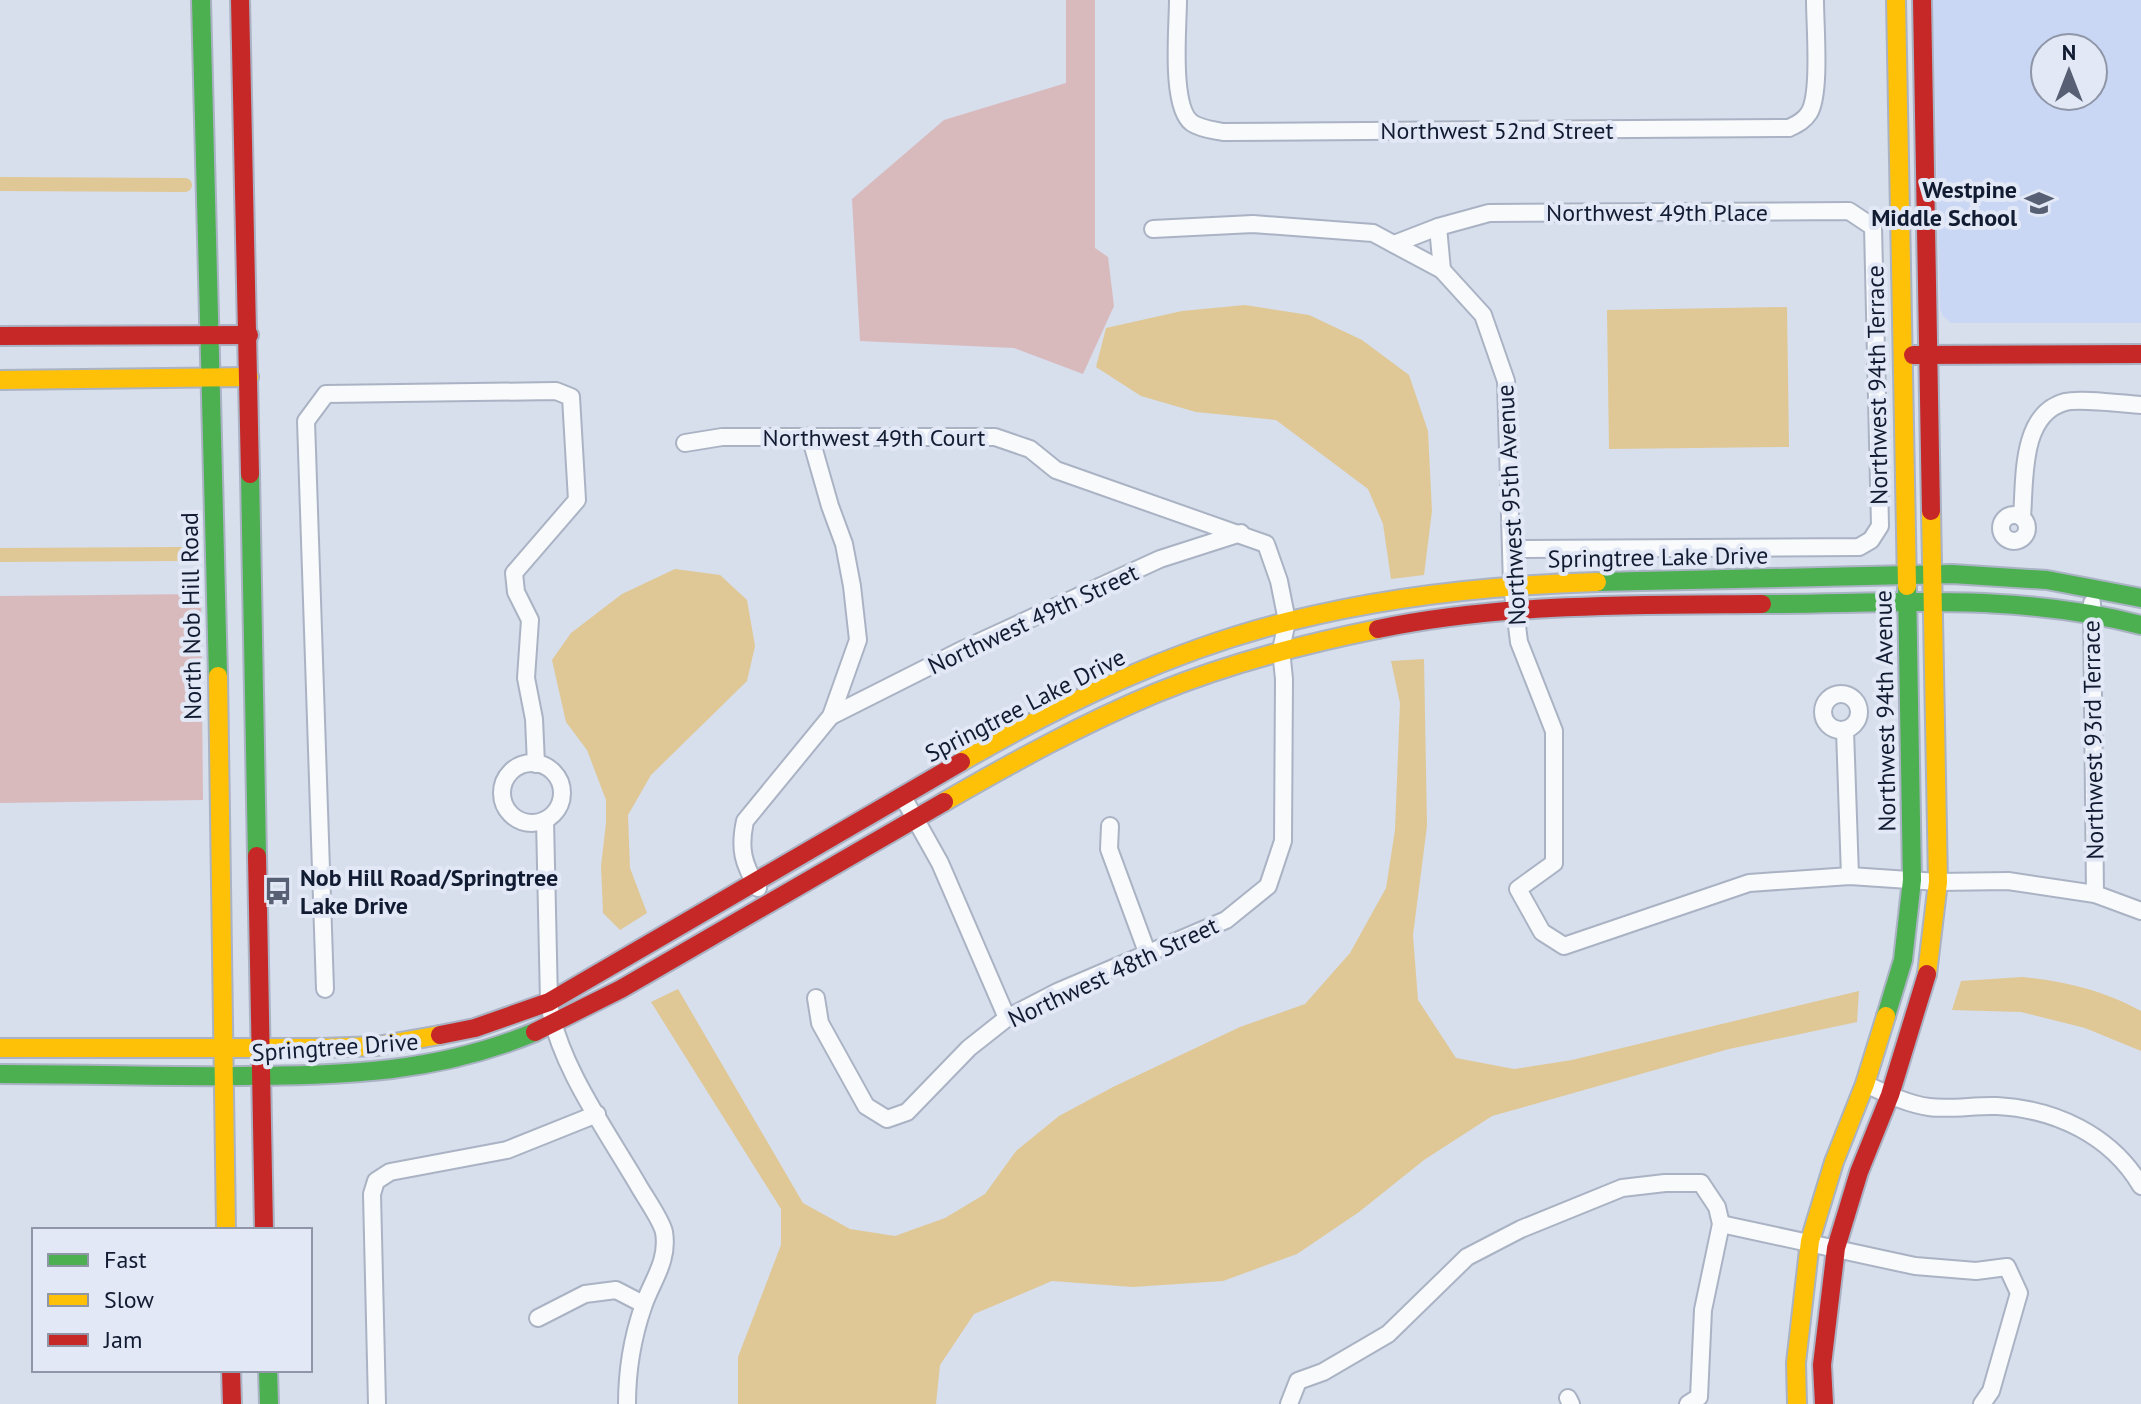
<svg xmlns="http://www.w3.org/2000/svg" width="2141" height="1404" font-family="'PT Sans',sans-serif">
  <rect width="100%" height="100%" fill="#d7deec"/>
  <path fill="#c9d7f5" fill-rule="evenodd" d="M1933,0H2141V323H1951L1943,316L1940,309ZM2045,48H2093V96H2045Z"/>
  <g fill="#d8babd">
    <polygon points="1066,0 1095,0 1095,248 1108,257 1114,306 1083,374 1014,348 860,341 852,199 944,120 1066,83"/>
    <polygon points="201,594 203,800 0,803 0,596"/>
  </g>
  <g fill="#dfc895">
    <polygon points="1245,305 1309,315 1362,340 1409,375 1428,431 1432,511 1424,575 1391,579 1383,524 1368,489 1276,420 1196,412 1141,396 1096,367 1106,328 1182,311"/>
    <polygon points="1787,307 1789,447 1609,449 1607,310"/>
    <polygon points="675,569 720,575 747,600 755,646 747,681 651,775 628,815 630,868 647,913 620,930 603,913 601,866 606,823 606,800 587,750 566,722 552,660 571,633 622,594"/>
    <polygon points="1424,659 1427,826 1413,935 1418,1000 1456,1058 1514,1069 1572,1060 1859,991 1857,1022 1729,1049 1492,1116 1424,1160 1359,1212 1297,1254 1223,1281 1133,1287 1052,1281 974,1314 940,1365 936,1404 738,1404 738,1357 781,1245 781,1209 651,1002 678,989 803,1203 850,1229 895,1236 945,1218 985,1194 1016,1151 1059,1116 1113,1087 1240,1027 1305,1004 1350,953 1386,888 1395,830 1400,703 1391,661"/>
    <path d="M2023,977C2067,982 2102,990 2141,1011V1051L2085,1028L2021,1012L1952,1010L1961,981Z"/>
  </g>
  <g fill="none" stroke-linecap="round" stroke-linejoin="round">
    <g stroke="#dfc895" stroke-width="14">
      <polyline points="0,184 185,185"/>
      <polyline points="0,555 180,554"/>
    </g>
    <defs>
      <g id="street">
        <path d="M1178,0C1178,27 1170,107 1192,123C1201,129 1213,130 1223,132L1789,128C1797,124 1804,121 1809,113C1821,94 1815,26 1815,0"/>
        <polyline points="1153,229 1253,224 1373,233 1442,270 1483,315 1506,381 1512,585 1519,642 1554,731 1554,863 1518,889 1542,932 1564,946 1749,883 1850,876 1938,882 2008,881 2095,894 2141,911"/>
        <polyline points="1394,244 1438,227"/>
        <polyline points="1442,270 1438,227 1489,213 1849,211 1873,227 1880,526 1871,540 1859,547 1511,549"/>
        <polyline points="685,443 722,437 995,437 1030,449 1056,470 1266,544 1279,581 1287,621 1281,650 1284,679 1283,841 1268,886 1226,920 1057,992 1007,1018 969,1048 907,1112 887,1119 866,1106 820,1023 816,998"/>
        <circle cx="2014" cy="528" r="13"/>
        <path d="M2022,517C2025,480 2020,414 2065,402C2080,398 2124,404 2141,405"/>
        <polyline points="2092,603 2095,894"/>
        <circle cx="1841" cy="712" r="18"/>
        <polyline points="831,716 964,649 1160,559 1241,533"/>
        <polyline points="1845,730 1850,876"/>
        <circle cx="532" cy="793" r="30"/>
        <polyline points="903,797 940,863 1007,1018"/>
        <path d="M545,820L549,1002C557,1062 606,1130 637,1183C644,1196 661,1219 664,1232C669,1262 651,1282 643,1307C632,1339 627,1371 627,1404"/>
        <polyline points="1110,826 1109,849 1147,952"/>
        <path d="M758,888C743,864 739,849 745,821L831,716L858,640L852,586L844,544L830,506L810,436"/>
        <polyline points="325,989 306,421 326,394 556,391 571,397 577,500 514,573 516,592 530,620 526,678 534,719 536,764"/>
        <path d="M1865,1084C1885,1093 1907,1104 1929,1107C1951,1110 1975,1105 1997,1106C2055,1109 2111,1135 2141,1186"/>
        <polyline points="1721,1224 1915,1266 1976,1271 2007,1267 2019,1293 1991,1391 1982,1404"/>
        <polyline points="538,1318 585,1294 616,1290 643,1304"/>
        <polyline points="1568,1398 1571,1404"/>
        <polyline points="377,1404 372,1194 376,1181 390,1172 507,1150 597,1114"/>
        <polyline points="1289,1404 1298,1381 1323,1372 1388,1334 1467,1257 1521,1229 1622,1188 1665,1183 1701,1183 1717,1207 1721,1224 1703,1310 1699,1397 1688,1404"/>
      </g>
      <g id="fast">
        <polyline points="201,0 218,676"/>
        <polyline points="250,474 257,856"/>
        <polyline points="1597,582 1952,574 2047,580 2141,598"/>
        <path d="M1762,604C1893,604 2012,592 2141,625"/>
        <polyline points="1886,1016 1903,960 1912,880 1907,586"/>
        <path d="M0,1074C81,1074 162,1077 243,1076C348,1075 437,1073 535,1032"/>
        <polyline points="268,1370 269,1404"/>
      </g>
      <g id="slow">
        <polyline points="1896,0 1907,586"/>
        <polyline points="0,380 249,377"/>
        <polyline points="218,676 226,1230"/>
        <path d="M961,762C1065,702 1173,650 1290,621C1390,596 1493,585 1597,582"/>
        <path d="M944,802C1013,762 1082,724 1156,693C1227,664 1303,644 1378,629"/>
        <polyline points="1927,974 1938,882 1931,511"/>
        <polyline points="0,1048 322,1048 377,1046 440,1035"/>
        <polyline points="1797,1404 1796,1363 1810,1241 1834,1162 1865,1084 1886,1016"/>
      </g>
      <g id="jam">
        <polyline points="240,0 250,474"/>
        <polyline points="1922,0 1931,511"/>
        <polyline points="0,336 249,335"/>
        <polyline points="1913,355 2141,354"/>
        <path d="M1378,629C1504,603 1634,605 1762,604"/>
        <polyline points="257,856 264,1230"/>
        <polyline points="535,1032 621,989 944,802"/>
        <polyline points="440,1035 475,1028 549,1002 961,762"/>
        <polyline points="231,1370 232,1404"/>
        <polyline points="1824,1404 1822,1365 1836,1248 1859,1172 1890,1095 1927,974"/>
      </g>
    </defs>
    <use href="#street" stroke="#aab3c4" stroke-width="20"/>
    <use href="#fast" stroke="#aab3c4" stroke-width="22"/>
    <use href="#slow" stroke="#aab3c4" stroke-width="22"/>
    <use href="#jam" stroke="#aab3c4" stroke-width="22"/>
    <use href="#street" stroke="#f9fafc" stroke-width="16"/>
    <use href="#fast" stroke="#4caf50" stroke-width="18"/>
    <use href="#slow" stroke="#ffc107" stroke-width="18"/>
    <use href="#jam" stroke="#c62828" stroke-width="18"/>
  </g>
  <defs>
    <symbol id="school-bare" viewBox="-9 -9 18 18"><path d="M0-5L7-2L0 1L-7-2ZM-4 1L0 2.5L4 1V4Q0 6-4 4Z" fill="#565f73" stroke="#e2e8f5" stroke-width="2.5" paint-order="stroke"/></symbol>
    <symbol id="bus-bare" viewBox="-9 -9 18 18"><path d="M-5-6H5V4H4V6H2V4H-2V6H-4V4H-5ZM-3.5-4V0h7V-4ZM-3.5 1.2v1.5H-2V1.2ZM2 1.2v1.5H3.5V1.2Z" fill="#565f73" stroke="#e2e8f5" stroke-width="2.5" paint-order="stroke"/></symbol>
  </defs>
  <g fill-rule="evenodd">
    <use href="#school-bare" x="2019" y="183" width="40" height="40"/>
    <use href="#bus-bare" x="258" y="871" width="40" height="40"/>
  </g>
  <g text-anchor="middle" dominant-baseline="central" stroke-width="8" stroke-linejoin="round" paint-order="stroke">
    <g font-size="24" fill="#111b32" stroke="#e2e8f5">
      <text x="1497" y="130">Northwest 52nd Street</text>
      <text x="1657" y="212">Northwest 49th Place</text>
      <text transform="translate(1877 385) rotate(-91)">Northwest 94th Terrace</text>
      <text x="874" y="437">Northwest 49th Court</text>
      <text transform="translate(1511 505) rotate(-93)">Northwest 95th Avenue</text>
      <text transform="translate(1658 557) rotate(-1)">Springtree Lake Drive</text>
      <text transform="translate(191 616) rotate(-91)">North Nob Hill Road</text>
      <text transform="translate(1033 619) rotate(-25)">Northwest 49th Street</text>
      <text transform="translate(1025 705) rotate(-27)">Springtree Lake Drive</text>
      <text transform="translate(1885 711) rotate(-91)">Northwest 94th Avenue</text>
      <text transform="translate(2093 740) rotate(-91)">Northwest 93rd Terrace</text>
      <text transform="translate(1113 972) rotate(-25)">Northwest 48th Street</text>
      <text transform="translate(335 1047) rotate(-4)">Springtree Drive</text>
    </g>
    <g font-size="24" font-weight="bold" fill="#111b32" stroke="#e2e8f5" text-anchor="end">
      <text x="2017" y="189">Westpine<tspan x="2017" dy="28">Middle School</tspan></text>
      <text x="300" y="877" text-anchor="start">Nob Hill Road/Springtree<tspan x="300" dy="28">Lake Drive</tspan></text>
    </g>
  </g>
  <rect x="32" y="1228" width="280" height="144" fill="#e2e8f5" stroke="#8e96a7" stroke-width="2"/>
  <rect x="48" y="1254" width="40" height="12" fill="#4caf50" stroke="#8e96a7" stroke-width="2"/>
  <text x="104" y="1268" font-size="24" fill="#111b32">Fast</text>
  <rect x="48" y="1294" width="40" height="12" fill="#ffc107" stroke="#8e96a7" stroke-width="2"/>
  <text x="104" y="1308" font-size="24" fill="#111b32">Slow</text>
  <rect x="48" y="1334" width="40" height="12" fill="#c62828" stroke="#8e96a7" stroke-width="2"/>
  <text x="104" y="1348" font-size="24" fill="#111b32">Jam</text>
  <g transform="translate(2069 72)"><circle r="38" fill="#e2e8f5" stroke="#8e96a7" stroke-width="2"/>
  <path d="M0-6L14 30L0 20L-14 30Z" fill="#565f73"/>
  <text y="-12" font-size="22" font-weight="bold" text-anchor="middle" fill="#111b32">N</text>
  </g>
</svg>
